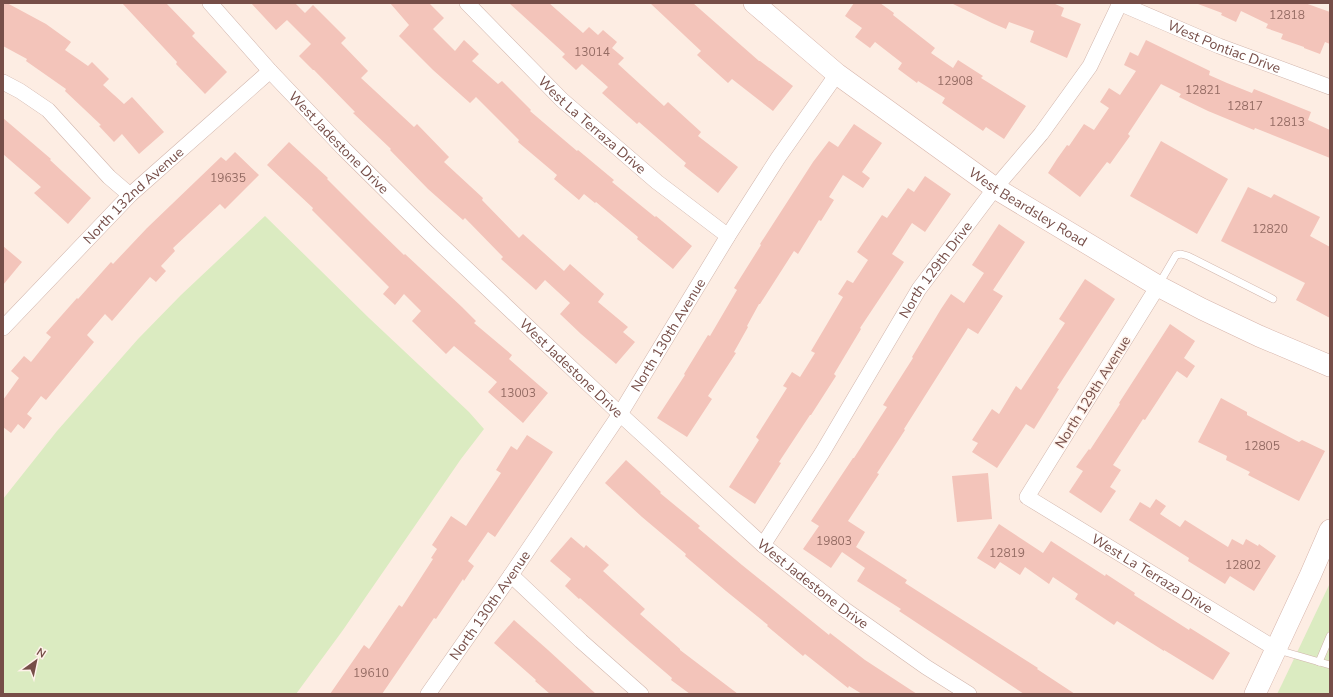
<svg xmlns="http://www.w3.org/2000/svg" width="1333" height="697" font-family="'Nunito Sans',sans-serif">
  <rect width="100%" height="100%" fill="#fdede3"/>
  <g fill="#dbebc1">
    <polygon points="265,216 369,318 469,412 484,429 461,459 343,630 296,694 3,694 3,499 57,431 138,339 181,295"/>
    <polygon points="1330,583 1330,694 1277,694 1282,684"/>
  </g>
  <g fill="#f3c4ba">
    <polygon points="3,3 7,3 46,24 71,42 65,50 88,66 92,62 109,79 103,85 124,104 132,97 164,132 139,154 122,134 114,142 99,126 101,125 65,91 66,89 26,61 27,59 3,46"/>
    <polygon points="122,3 166,3 195,33 192,36 227,72 205,94 176,64 177,62"/>
    <polygon points="251,3 295,3 305,13 313,5 346,38 341,43 368,71 361,78 414,127 417,124 449,157 444,162 483,198 482,200 519,238 523,234 564,271 570,264 604,294 598,302 628,327 623,332 635,342 616,364 581,334 560,314 570,303 545,280 536,290 501,259 503,257 465,218 463,220 428,189 390,150 391,149 353,113 355,112 314,70 313,70 299,56 311,44 287,20 276,30"/>
    <polygon points="390,3 429,3 444,18 433,29 455,51 464,40 479,54 472,61 498,84 502,81 531,110 530,111 577,151 578,150 614,180 612,182 655,217 656,216 692,246 673,269 637,239 638,237 596,202 595,203 584,194 579,200 554,179 557,175 518,142 519,140 476,97 470,103 433,70 399,36 409,25"/>
    <polygon points="509,3 549,3 583,33 589,27 598,35 603,30 617,42 612,48 624,58 618,64 664,106 668,102 701,132 698,136 738,167 718,193 684,166 686,163 639,122 637,124 602,93 608,87 582,64 576,70 562,57 565,54"/>
    <polygon points="650,3 693,3 759,61 760,61 793,86 773,111 732,79 728,83 697,55 701,51"/>
    <polygon points="854,3 880,3 894,13 893,15 935,48 931,53 953,68 958,60 983,76 981,78 1026,106 1004,139 986,127 983,131 942,103 945,98 918,81 917,83 898,69 902,63 875,42 870,48 855,37 862,28 845,16"/>
    <polygon points="951,3 1053,3 1064,8 1061,16 1081,24 1067,58 1030,42 1034,31 1009,22 1006,29 992,23"/>
    <polygon points="1199,3 1305,3 1330,12 1330,44 1325,42 1320,54 1304,48 1304,47 1281,39 1283,34 1266,28 1268,24 1241,11 1236,22 1221,15 1222,13 1198,4"/>
    <polygon points="1146,40 1210,71 1209,75 1227,83 1252,93 1254,89 1311,112 1308,120 1330,130 1330,158 1255,128 1254,130 1208,111 1179,97 1181,94 1161,84 1128,134 1130,136 1110,164 1107,162 1080,197 1048,173 1057,159 1067,145 1069,146 1084,124 1094,130 1109,108 1100,102 1109,88 1120,95 1136,71 1124,65 1130,52 1138,56"/>
    <polygon points="3,118 51,159 50,160 91,198 68,224 34,193 41,187 3,154"/>
    <polygon points="854,124 882,143 862,172 870,178 863,188 843,175 829,197 834,200 821,221 819,220 798,254 794,251 760,304 759,304 747,326 748,327 734,352 736,353 708,396 712,399 687,437 657,418 685,375 684,374 708,335 710,336 737,290 734,288 761,245 760,244 813,162 829,141 838,147"/>
    <polygon points="1161,141 1228,179 1197,234 1130,196"/>
    <polygon points="289,142 328,178 327,179 370,222 404,255 405,254 462,307 476,321 474,323 512,355 509,359 548,393 523,423 488,392 497,382 454,346 446,354 412,321 421,311 404,294 395,305 383,294 389,287 312,210 313,208 267,165"/>
    <polygon points="235,152 259,175 225,209 220,204 173,248 175,251 161,266 166,271 156,282 150,277 112,321 105,314 87,335 94,342 46,400 41,396 27,414 32,418 24,429 18,424 11,433 3,427 3,400 19,378 11,371 24,356 31,362 51,337 46,333 77,298 78,299 111,262 113,264 147,228 221,157 226,161"/>
    <polygon points="925,176 951,194 925,232 912,223 892,254 904,262 860,328 861,329 834,374 836,376 811,415 810,415 779,462 781,463 755,504 729,487 759,440 756,437 787,388 783,386 792,372 800,377 815,353 811,351 843,297 838,294 847,280 853,283 868,260 857,252 882,215 887,218 908,188 914,192"/>
    <polygon points="1248,187 1271,198 1274,194 1320,217 1310,236 1330,247 1330,318 1296,300 1305,283 1221,241"/>
    <polygon points="999,224 1025,242 993,290 1003,296 978,334 968,328 904,429 905,430 877,473 879,474 848,521 865,532 856,547 907,580 905,583 1038,668 1037,669 1075,694 1024,694 899,611 901,609 857,581 865,568 842,552 831,568 803,549 819,526 811,521 853,458 854,458 887,407 883,405 913,358 912,357 941,309 951,294 964,303 984,273 972,265"/>
    <polygon points="3,246 22,262 3,285"/>
    <polygon points="1085,279 1115,299 1057,388 1059,389 1034,429 1026,424 997,468 972,452 978,443 972,440 992,409 999,414 1016,386 1021,390 1065,323 1059,319"/>
    <polygon points="1170,324 1195,341 1184,358 1195,366 1187,378 1177,371 1145,420 1143,419 1113,465 1121,470 1110,487 1116,491 1101,513 1069,492 1083,471 1076,467 1089,449 1090,450 1120,404 1119,403"/>
    <polygon points="1221,398 1247,412 1247,415 1299,442 1302,440 1325,451 1299,501 1248,475 1250,472 1226,460 1227,456 1198,442"/>
    <polygon points="527,435 553,452 495,537 488,532 468,561 474,566 464,581 463,579 436,619 434,618 382,694 330,694 364,645 369,649 399,605 402,607 433,559 431,558 437,549 432,545 451,516 466,526 501,473 496,470 511,446 517,450"/>
    <polygon points="626,460 661,492 660,493 700,526 698,528 742,565 829,635 830,633 865,660 917,694 862,694 849,686 848,688 805,654 803,656 767,626 768,625 726,591 685,556 686,554 642,517 605,483"/>
    <polygon points="988,473 992,519 957,522 952,476"/>
    <polygon points="1156,499 1166,506 1160,514 1180,527 1185,520 1228,547 1232,539 1243,545 1246,539 1258,546 1259,544 1276,556 1254,591 1230,576 1225,584 1188,561 1189,558 1129,520 1140,502 1150,508"/>
    <polygon points="999,524 1043,553 1051,541 1105,576 1106,574 1135,593 1134,595 1189,630 1190,628 1230,653 1213,680 1164,650 1164,651 1117,621 1114,625 1075,599 1078,594 1053,577 1049,584 1025,567 1020,575 1000,562 995,569 977,558"/>
    <polygon points="571,537 584,548 586,545 609,565 603,571 645,609 640,614 680,649 680,650 738,694 690,694 671,680 672,678 631,643 580,598 579,599 565,586 571,579 550,561"/>
    <polygon points="514,620 548,650 596,694 550,694 535,681 536,680 494,643"/>
  </g>
  <g fill="none" stroke-linecap="round" stroke-linejoin="round">
    <defs>
      <g id="lane">
        <polyline points="1159,284 1176,255 1181,254 1188,256 1273,299"/>
        <polyline points="1278,650 1330,665"/>
        <polyline points="1319,662 1330,636"/>
      </g>
      <g id="street">
        <path id="s1" d="M210,3L270,71L344,149L433,237L620,414L763,545L844,609L926,667L969,694"/>
        <path id="s2" d="M467,3L562,100L657,182L728,236"/>
        <path id="s3" d="M1119,3L1219,46L1330,87"/>
        <polyline points="3,82 20,91 48,110 109,177 130,195"/>
        <path id="s4" d="M1158,286L1027,497L1276,649"/>
        <path id="s5" d="M3,328L130,195L270,71"/>
        <path id="s6" d="M763,545L822,453L919,289L995,188L1041,134L1090,66L1120,3"/>
        <polyline points="511,575 581,641 641,694"/>
        <path id="s7" d="M428,694L511,575L620,414L728,236L778,158L837,74"/>
      </g>
      <g id="secondary">
        <path id="s8" d="M754,3L837,74L995,188L1158,286L1202,309L1259,336L1330,366"/>
        <polyline points="1255,694 1310,576 1330,530"/>
      </g>
    </defs>
    <use href="#lane" stroke="#d1b5ac" stroke-width="8"/>
    <use href="#street" stroke="#d1b5ac" stroke-width="16"/>
    <use href="#secondary" stroke="#d7b5ab" stroke-width="22"/>
    <use href="#lane" stroke="#fff" stroke-width="7"/>
    <use href="#street" stroke="#fff" stroke-width="15"/>
    <use href="#secondary" stroke="#fff" stroke-width="21"/>
  </g>
  <g text-anchor="middle" dominant-baseline="central" stroke-width="3" stroke-linejoin="round" paint-order="stroke">
    <g font-size="12" fill="#956c64">
      <text x="1287" y="15">12818</text>
      <text x="592" y="52">13014</text>
      <text x="955" y="81">12908</text>
      <text x="1203" y="90">12821</text>
      <text x="1245" y="106">12817</text>
      <text x="1287" y="122">12813</text>
      <text x="228" y="178">19635</text>
      <text x="1270" y="229">12820</text>
      <text x="518" y="393">13003</text>
      <text x="1262" y="446">12805</text>
      <text x="834" y="541">19803</text>
      <text x="1007" y="553">12819</text>
      <text x="1243" y="565">12802</text>
      <text x="371" y="673">19610</text>
    </g>
    <g font-size="14" fill="#764e48" stroke="#fff2ea">
      <text stroke="none"><textPath href="#s3" startOffset="114">West Pontiac Drive</textPath></text>
      <text stroke="none"><textPath href="#s2" startOffset="175">West La Terraza Drive</textPath></text>
      <text stroke="none"><textPath href="#s1" startOffset="190">West Jadestone Drive</textPath></text>
      <text stroke="none"><textPath href="#s5" startOffset="186">North 132nd Avenue</textPath></text>
      <text stroke="none"><textPath href="#s8" startOffset="342">West Beardsley Road</textPath></text>
      <text stroke="none"><textPath href="#s6" startOffset="325">North 129th Drive</textPath></text>
      <text stroke="none"><textPath href="#s7" startOffset="432">North 130th Avenue</textPath></text>
      <text stroke="none"><textPath href="#s1" startOffset="514">West Jadestone Drive</textPath></text>
      <text transform="translate(1093 392) rotate(-58)">North 129th Avenue</text>
      <text stroke="none"><textPath href="#s4" startOffset="395">West La Terraza Drive</textPath></text>
      <text stroke="none"><textPath href="#s1" startOffset="838">West Jadestone Drive</textPath></text>
      <text stroke="none"><textPath href="#s7" startOffset="108">North 130th Avenue</textPath></text>
    </g>
  </g>
  <rect width="1333" height="697" fill="none" stroke="#764e48" stroke-width="8"/>
  <g transform="translate(36 661) rotate(33)" stroke="#fff2ea" stroke-width="3" paint-order="stroke">
  <path d="M0-3L7 15L0 10L-7 15Z" fill="#764e48"/>
  <text y="-6" font-size="11" font-weight="bold" text-anchor="middle" fill="#764e48">N</text>
  </g>
</svg>
